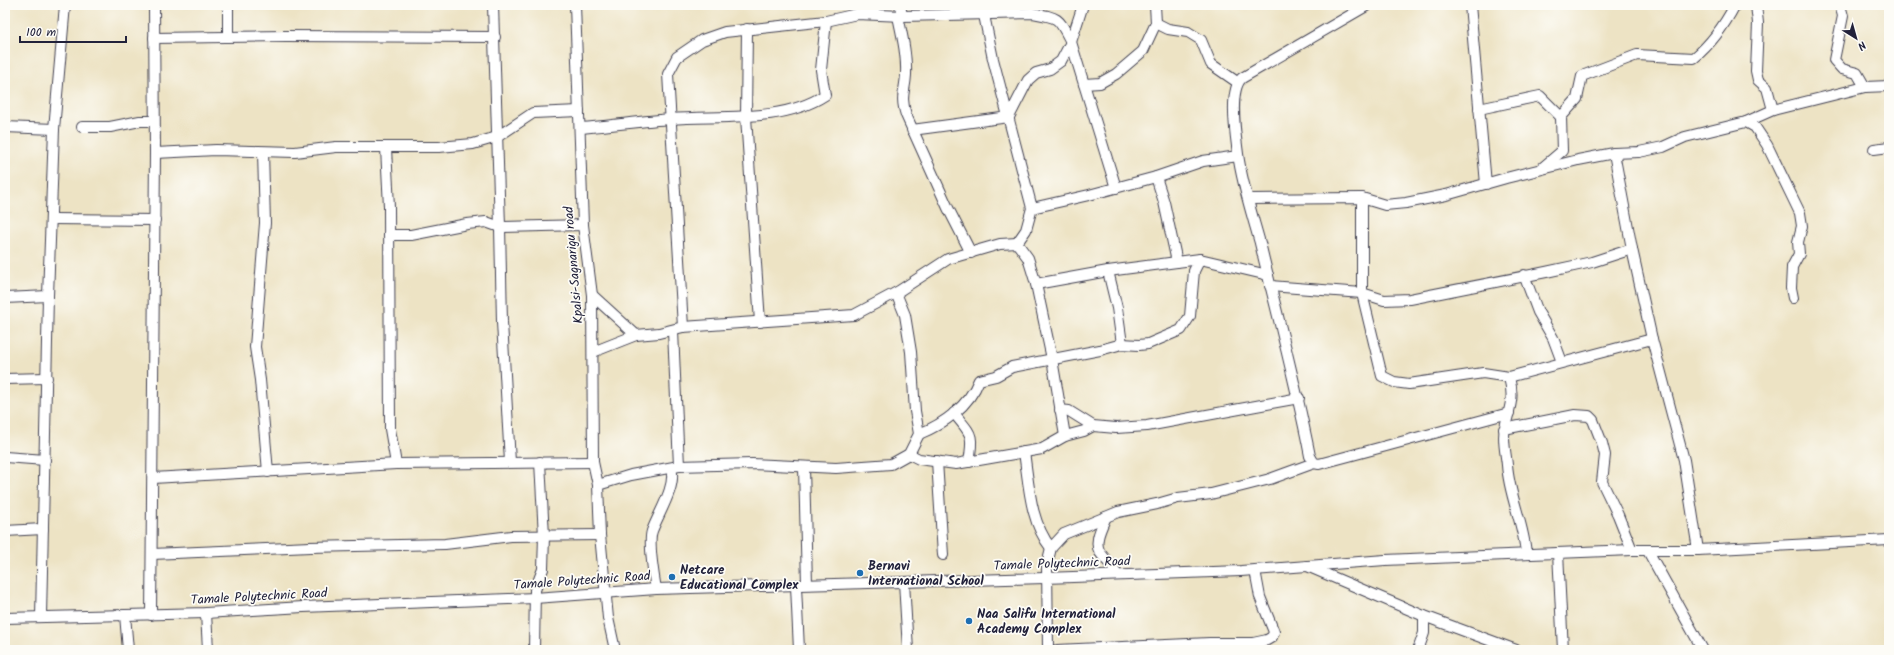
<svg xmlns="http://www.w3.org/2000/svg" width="1894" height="655" font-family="Kalam,sans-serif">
  <rect width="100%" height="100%" fill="#fdfcf7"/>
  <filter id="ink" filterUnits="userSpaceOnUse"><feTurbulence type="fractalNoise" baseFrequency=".025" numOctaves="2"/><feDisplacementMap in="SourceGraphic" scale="8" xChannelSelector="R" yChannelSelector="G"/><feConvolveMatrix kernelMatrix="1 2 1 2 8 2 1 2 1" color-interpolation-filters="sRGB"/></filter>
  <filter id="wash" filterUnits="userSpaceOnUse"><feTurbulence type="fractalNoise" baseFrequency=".012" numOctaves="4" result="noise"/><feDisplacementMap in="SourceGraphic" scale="16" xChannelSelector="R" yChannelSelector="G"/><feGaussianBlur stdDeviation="0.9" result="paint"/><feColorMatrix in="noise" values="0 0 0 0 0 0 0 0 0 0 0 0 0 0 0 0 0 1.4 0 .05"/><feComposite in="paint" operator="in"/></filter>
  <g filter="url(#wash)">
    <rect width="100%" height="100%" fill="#ede3c4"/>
  </g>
  <g filter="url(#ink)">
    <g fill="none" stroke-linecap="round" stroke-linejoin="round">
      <defs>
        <g id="minor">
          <polyline points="228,5 228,37"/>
          <polyline points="493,5 500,227 502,322 510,462"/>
          <polyline points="575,5 583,225 592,295 593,462 598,485 600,535 608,618 615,650"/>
          <polyline points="900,5 902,16"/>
          <path d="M1368,5L1242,78C1228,90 1236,137 1238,154C1242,184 1252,214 1260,243C1277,314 1296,384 1310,456L1314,463L1319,464L1509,413"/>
          <polyline points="1470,5 1486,184"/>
          <polyline points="1756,5 1758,23 1756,71 1758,80 1767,88 1773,110"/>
          <polyline points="1840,5 1843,16 1834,60 1842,69 1857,73 1865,87"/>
          <polyline points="984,15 993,59 1032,208 1026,230 1017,243 1028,258 1036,284 1052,359 1065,436"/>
          <path d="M898,16C902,35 907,55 906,75C905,92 900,96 906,115L948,208L971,253"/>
          <polyline points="1156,23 1168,29 1188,32 1201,40 1211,64 1237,82"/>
          <polyline points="747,29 746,117 760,322"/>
          <polyline points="154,38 286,36 495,37"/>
          <polyline points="1084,84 1100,83 1116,74 1143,51 1156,23 1155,5"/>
          <polyline points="1479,109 1540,96 1561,117"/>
          <polyline points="1746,122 1755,127 1767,145 1800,213 1802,226 1798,242 1799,254 1792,267 1791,288 1793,298"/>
          <polyline points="5,127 54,129"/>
          <polyline points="82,127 110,127 140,121 154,121"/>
          <path d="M580,128C610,126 640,121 671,119C720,115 782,123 825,95L821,70L826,21"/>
          <polyline points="912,130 1009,117 1028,80 1036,73 1050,69 1061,61 1071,42 1083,5"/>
          <polyline points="386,148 389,207 390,429 396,464"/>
          <polyline points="1874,149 1889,147"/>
          <polyline points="263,152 265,223 255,347 260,380 268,472"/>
          <polyline points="155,153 216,150 295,152 336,147 439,147 473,144 497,137 533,113 579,111"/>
          <polyline points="1614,153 1632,249 1652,339 1684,460 1698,550"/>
          <path d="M1542,168L1562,151L1561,117L1577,99L1582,76L1637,55L1694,58C1712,43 1724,26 1735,5"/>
          <polyline points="1156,177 1164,202 1177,262 1200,259 1268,275"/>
          <polyline points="1362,198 1362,293 1382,376 1394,382 1409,384 1483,373 1509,377 1652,339"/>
          <polyline points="1249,199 1362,198 1385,205 1406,203 1446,195 1506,178 1578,160 1614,153 1639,152 1663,147 1685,137 1746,122 1773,110 1865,87 1889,86"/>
          <polyline points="1032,208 1089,195 1156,177 1203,161 1238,156"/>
          <polyline points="52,219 155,220"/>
          <polyline points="389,235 411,235 467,224 486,222 500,227 583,225"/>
          <polyline points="1108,271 1117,308 1122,344"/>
          <polyline points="1524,275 1538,312 1553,338 1562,362"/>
          <polyline points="1036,284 1108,271 1177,262"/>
          <polyline points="1270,286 1362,293 1384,300 1410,299 1546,272 1592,262 1632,249"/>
          <polyline points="592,295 636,335"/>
          <polyline points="5,298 48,296"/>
          <path d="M683,327L668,74L677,57L702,40L725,32L826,21L857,14L902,16L1032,13C1060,18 1058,17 1071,42L1116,188"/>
          <polyline points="673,331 679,466"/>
          <polyline points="593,352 636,335 659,333 683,327 854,315 899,291 948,259 1000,244 1017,243"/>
          <path d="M1509,377C1515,400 1509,407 1505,428C1502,439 1506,454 1507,465C1509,496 1524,524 1526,554"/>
          <polyline points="5,379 47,378"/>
          <polyline points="1060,410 1069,411 1093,426 1116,428 1147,426 1299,398"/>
          <path d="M954,413C971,435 974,432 969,462"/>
          <polyline points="1504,429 1575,415 1589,416 1593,420 1602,443 1605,455 1602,482 1618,515 1632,550"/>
          <path d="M919,434C944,424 969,406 979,380L996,376L1012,367L1100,350L1122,344L1139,345L1148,344L1181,330L1190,316L1194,271L1200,259"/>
          <path d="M1024,452C1029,485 1030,522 1051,548"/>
          <polyline points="909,454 919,459 956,464 1042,449 1065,436 1084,431 1093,426"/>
          <polyline points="5,457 45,460"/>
          <polyline points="937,461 943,555"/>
          <polyline points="804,467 807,584"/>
          <polyline points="153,478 396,464 593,462"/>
          <polyline points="598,485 631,475 679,466 752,464 836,468 891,464 909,454 919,434 915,411 911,352 905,315 896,293"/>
          <path d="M1106,517C1101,528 1092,545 1102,555C1108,563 1112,564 1117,575"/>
          <polyline points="5,531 43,529"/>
          <polyline points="1648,551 1703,650"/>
          <polyline points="1558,553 1563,650"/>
          <polyline points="152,554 310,547 445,544 511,536 600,535"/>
          <polyline points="1307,566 1424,616 1516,650"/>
          <polyline points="904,582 908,650"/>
          <polyline points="796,586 799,650"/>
          <path d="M656,589C654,577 648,542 652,531C658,514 677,486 671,468"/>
          <polyline points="206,613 208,650"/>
          <polyline points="125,615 128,650"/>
          <polyline points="151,615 155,153 154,5"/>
          <polyline points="41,617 48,296 54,129 65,5"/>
          <polyline points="5,618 206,613 303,607 535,598 656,589 1045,578 1241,571 1385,560 1632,550 1698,550 1889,540"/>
          <polyline points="534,650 535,590 543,569 544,536 540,462"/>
          <polyline points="1048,650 1047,564 1051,548 1064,534 1118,512 1157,504 1178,498 1211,494 1270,479 1314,463"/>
          <polyline points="1057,650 1210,643 1253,643 1267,640 1272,637 1274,632 1260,597 1255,570"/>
          <polyline points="1418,650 1424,633 1424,616"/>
        </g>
      </defs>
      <use href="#minor" stroke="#403f50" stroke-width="12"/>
      <use href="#minor" stroke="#fff" stroke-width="10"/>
    </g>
  </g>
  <g fill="#1f6fb2" stroke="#fdfcf7" stroke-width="1.5">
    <circle cx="860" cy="573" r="4"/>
    <circle cx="672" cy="577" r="4"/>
    <circle cx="969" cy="621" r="4"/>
  </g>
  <g text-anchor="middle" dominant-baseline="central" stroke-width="3.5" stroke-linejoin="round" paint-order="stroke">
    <g font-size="13" fill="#22223b" stroke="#fdfcf7">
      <text transform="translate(574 265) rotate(-95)">Kpalsi-Sagnarigu road</text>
      <text transform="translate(1062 564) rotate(-2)">Tamale Polytechnic Road</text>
      <text transform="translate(582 581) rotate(-4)">Tamale Polytechnic Road</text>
      <text transform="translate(259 597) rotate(-3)">Tamale Polytechnic Road</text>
    </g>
    <g font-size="13" font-weight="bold" fill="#22223b" stroke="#fdfcf7" text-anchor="start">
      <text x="868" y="566">Bernavi<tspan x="868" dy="15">International School</tspan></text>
      <text x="680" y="570">Netcare<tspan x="680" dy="15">Educational Complex</tspan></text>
      <text x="977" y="614">Naa Salifu International<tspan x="977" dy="15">Academy Complex</tspan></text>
    </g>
  </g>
  <rect width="1894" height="655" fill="none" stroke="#fdfcf7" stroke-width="20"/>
  <g transform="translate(1856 38) rotate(143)" stroke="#fdfcf7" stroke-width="3" paint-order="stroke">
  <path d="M0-3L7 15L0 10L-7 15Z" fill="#22223b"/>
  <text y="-6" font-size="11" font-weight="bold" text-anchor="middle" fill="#22223b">N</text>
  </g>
  <path d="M20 36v6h106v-6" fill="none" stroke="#22223b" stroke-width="2"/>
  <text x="26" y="36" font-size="12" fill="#22223b" stroke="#fdfcf7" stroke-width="3" paint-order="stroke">100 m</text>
</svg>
